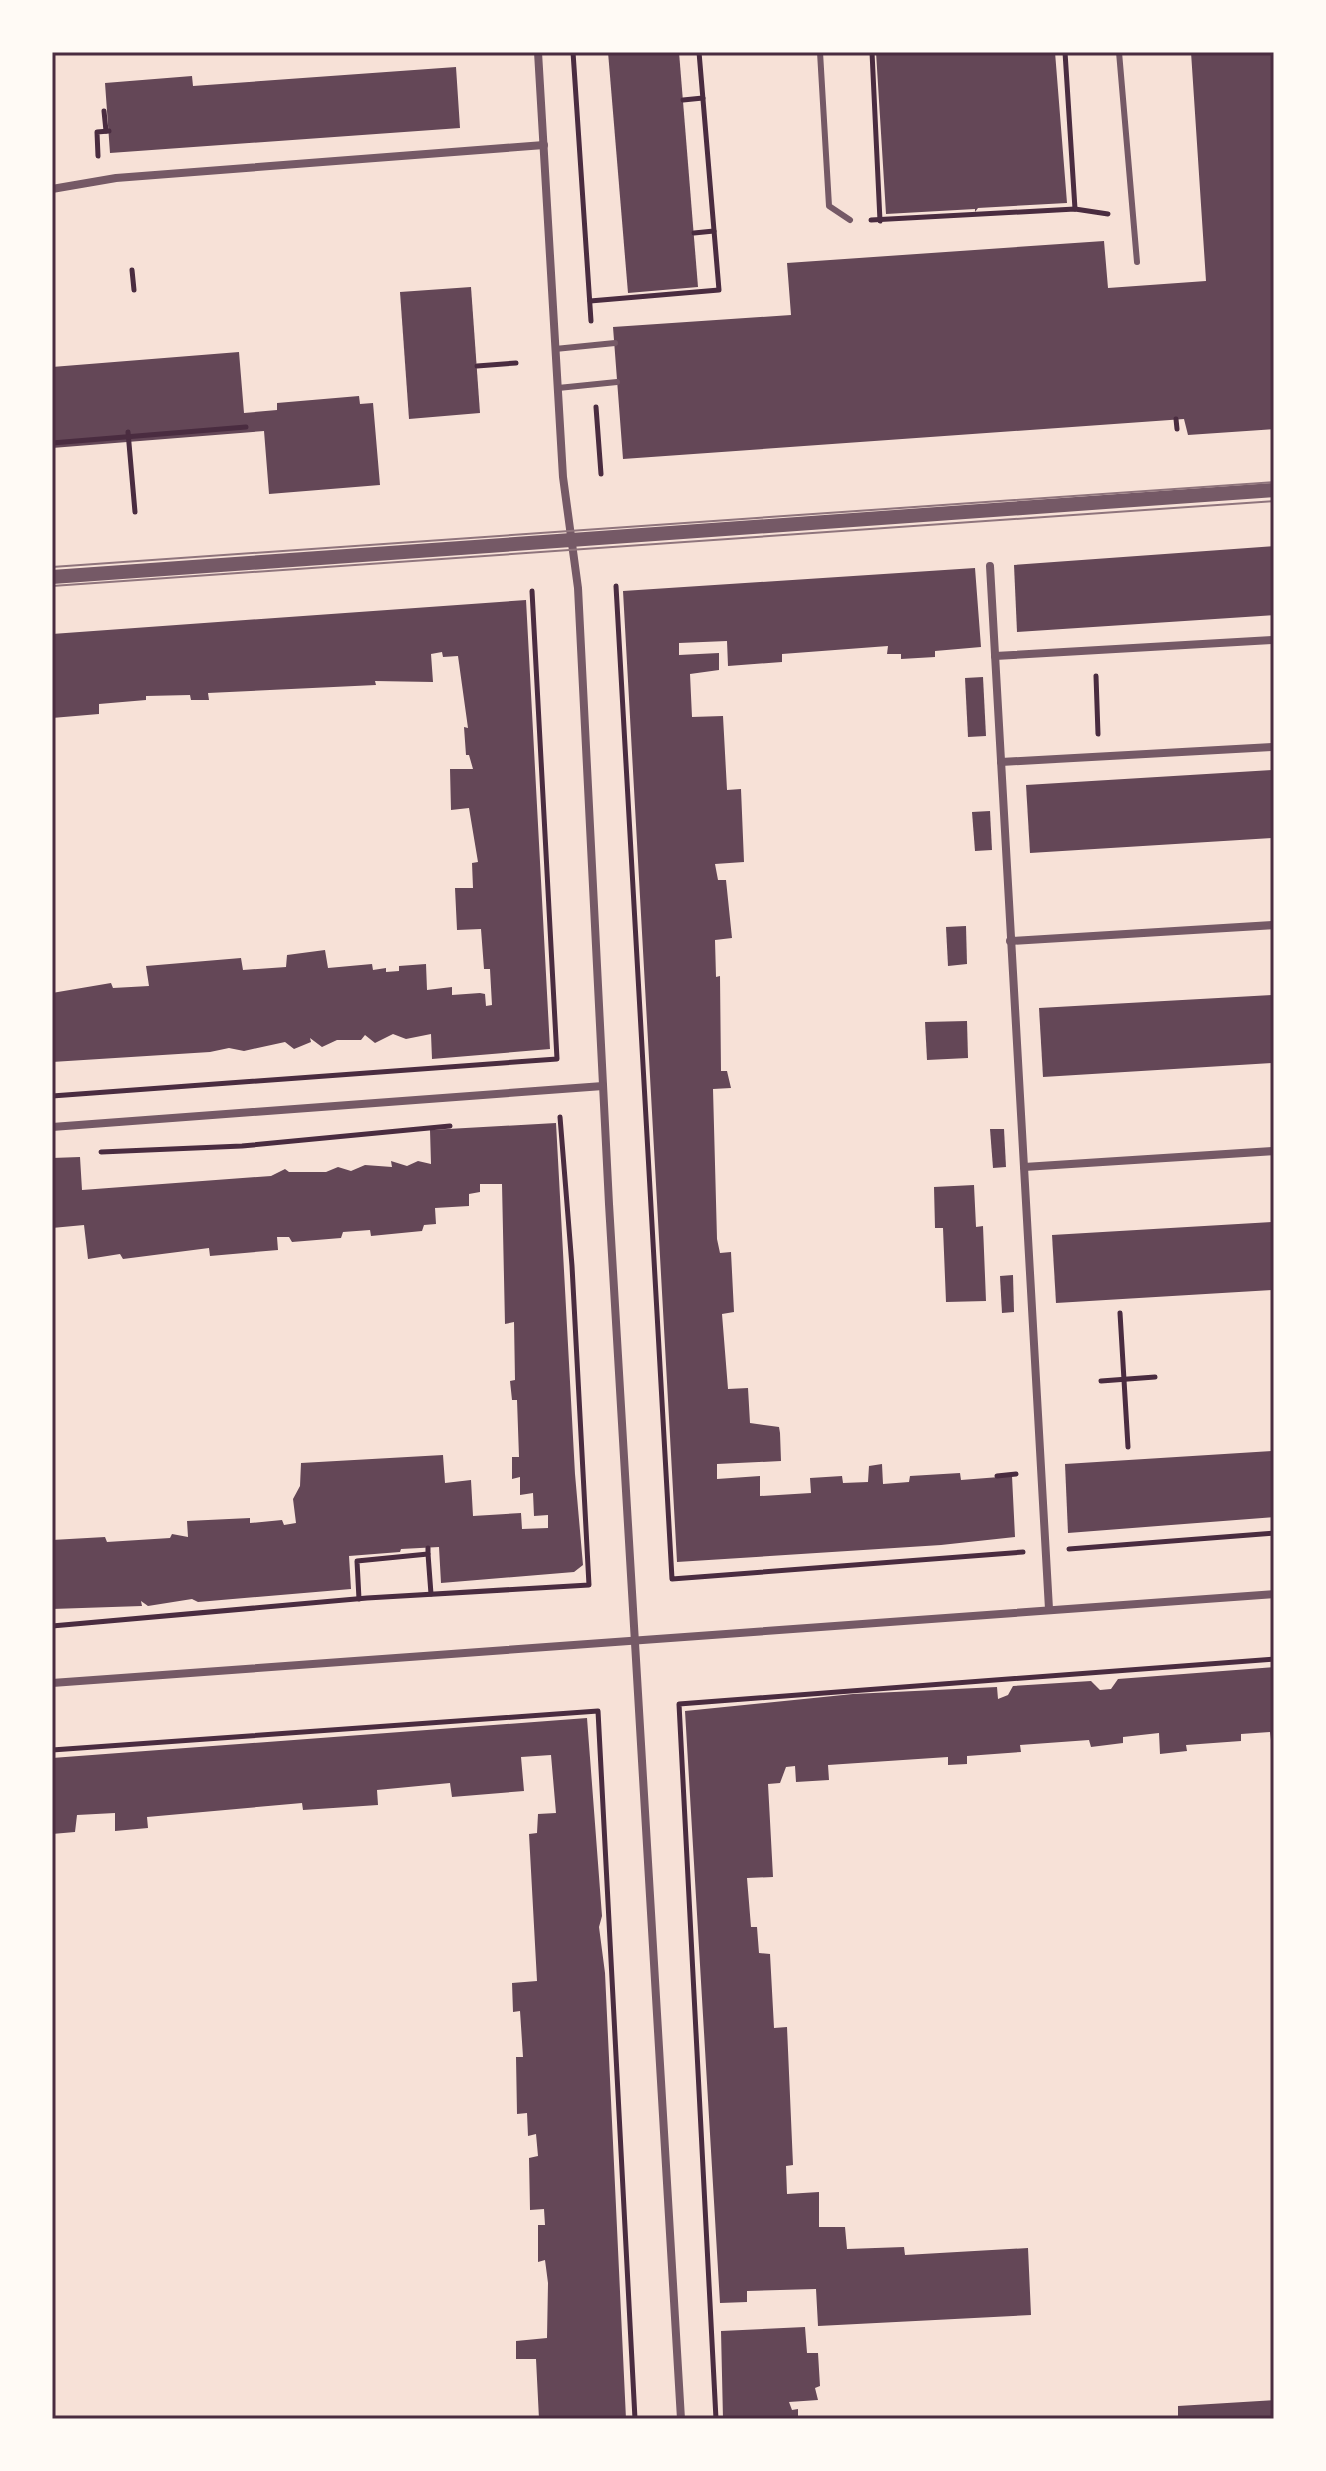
<svg xmlns="http://www.w3.org/2000/svg" width="1326" height="2471" font-family="'Asap Condensed',sans-serif">
  <rect width="100%" height="100%" fill="#f7e1d7"/>
  <g fill="#644757">
    <polygon points="608,52 679,52 698,287 628,293"/>
    <polygon points="876,52 1055,52 1067,203 978,208 975,212 975,209 886,214"/>
    <polygon points="1191,52 1274,52 1274,429 1188,435 1184,419 623,459 613,327 791,315 787,263 1104,241 1108,288 1206,281"/>
    <polygon points="456,67 460,128 110,153 105,83 192,76 193,86"/>
    <polygon points="471,287 480,413 409,419 400,292"/>
    <polygon points="239,352 244,413 277,410 277,403 359,396 360,404 373,403 380,485 269,494 264,431 52,448 52,367"/>
    <polygon points="1274,546 1274,615 1017,632 1014,565"/>
    <polygon points="975,568 981,647 935,651 935,657 901,659 901,654 887,654 888,646 782,654 782,662 728,666 727,641 679,643 679,655 719,653 719,670 690,674 692,717 723,716 727,790 741,789 744,862 715,864 718,880 726,880 732,938 715,940 716,977 720,976 721,1071 727,1071 731,1088 713,1089 717,1239 720,1253 731,1252 734,1312 722,1314 728,1389 748,1388 750,1423 779,1427 780,1433 781,1461 717,1464 717,1479 760,1476 760,1496 811,1493 810,1478 842,1476 843,1483 868,1482 869,1466 882,1464 883,1484 909,1482 910,1476 960,1473 961,1480 1012,1476 1015,1537 941,1545 677,1562 623,591"/>
    <polygon points="526,600 550,1049 432,1059 431,1034 406,1039 393,1034 375,1043 365,1035 361,1040 337,1040 322,1047 310,1038 311,1042 294,1049 285,1042 244,1051 229,1048 210,1052 52,1062 52,993 111,983 113,988 149,986 146,966 241,958 243,970 286,967 287,955 325,950 328,968 372,964 373,970 386,968 386,972 399,971 399,966 426,964 427,990 452,987 452,995 480,993 485,994 486,1006 492,1005 490,969 484,969 481,929 457,930 455,888 473,888 472,863 478,862 469,808 451,810 450,769 473,769 469,755 466,755 464,727 468,728 458,656 443,657 442,652 431,654 433,682 375,681 376,685 208,693 209,700 191,700 190,695 146,696 146,700 99,704 99,714 52,718 52,634"/>
    <polygon points="983,677 986,736 968,737 965,678"/>
    <polygon points="1274,770 1274,838 1030,853 1026,785"/>
    <polygon points="990,811 992,850 975,851 972,812"/>
    <polygon points="966,926 967,964 948,966 946,927"/>
    <polygon points="1274,995 1274,1063 1043,1077 1039,1008"/>
    <polygon points="967,1021 968,1058 927,1060 925,1022"/>
    <polygon points="556,1123 575,1474 583,1565 574,1572 441,1583 439,1547 401,1549 400,1552 349,1556 351,1589 198,1602 192,1599 148,1606 141,1601 142,1606 52,1609 52,1540 105,1537 107,1542 170,1538 172,1534 188,1537 187,1521 250,1518 250,1523 282,1520 284,1525 296,1523 293,1499 300,1486 301,1463 443,1455 445,1483 471,1480 473,1516 521,1513 522,1529 548,1528 548,1515 534,1516 533,1493 520,1495 520,1477 512,1479 512,1457 519,1457 517,1400 512,1400 510,1381 515,1380 514,1322 505,1324 502,1184 480,1184 480,1192 469,1194 469,1206 435,1208 436,1224 424,1225 422,1231 371,1236 370,1230 343,1232 341,1238 292,1242 289,1237 277,1237 278,1250 210,1256 209,1248 123,1259 120,1254 88,1259 84,1225 52,1228 52,1158 80,1157 82,1190 271,1176 285,1169 289,1172 326,1172 338,1167 351,1171 365,1165 392,1167 391,1161 407,1166 418,1161 431,1164 430,1130"/>
    <polygon points="990,1129 1004,1129 1006,1167 993,1168"/>
    <polygon points="974,1185 976,1227 983,1226 986,1301 946,1302 943,1228 935,1228 934,1187"/>
    <polygon points="1274,1222 1274,1290 1056,1303 1052,1235"/>
    <polygon points="1013,1275 1014,1312 1002,1313 1000,1276"/>
    <polygon points="1274,1451 1274,1517 1068,1533 1065,1464"/>
    <polygon points="1274,1667 1274,1740 1271,1740 1270,1732 1241,1734 1241,1741 1186,1745 1187,1751 1160,1754 1159,1733 1123,1737 1123,1743 1091,1747 1089,1740 1020,1745 1021,1752 967,1756 967,1764 948,1765 948,1757 828,1765 829,1780 796,1782 795,1766 786,1767 780,1783 768,1784 773,1877 747,1878 751,1927 757,1927 759,1953 770,1954 774,2028 787,2027 793,2165 786,2166 787,2194 819,2192 819,2227 845,2227 847,2249 904,2247 905,2255 1028,2248 1031,2315 818,2326 816,2289 747,2291 747,2302 720,2303 685,1711 853,1694 997,1687 998,1699 1008,1695 1013,1686 1091,1681 1100,1690 1111,1689 1118,1679"/>
    <polygon points="587,1718 602,1916 599,1927 605,1973 626,2419 539,2419 536,2359 516,2359 516,2341 547,2338 548,2283 545,2260 538,2262 538,2225 545,2225 544,2209 530,2210 529,2158 538,2156 536,2134 528,2136 527,2113 517,2114 516,2057 523,2057 520,2011 513,2012 512,1983 537,1981 529,1834 537,1833 538,1814 556,1813 551,1755 521,1757 524,1791 452,1797 450,1783 377,1790 378,1805 303,1810 302,1803 147,1817 148,1828 115,1831 115,1813 77,1815 75,1832 52,1834 52,1758"/>
    <polygon points="805,2327 807,2353 818,2353 820,2386 815,2388 818,2400 789,2402 792,2410 798,2409 798,2419 723,2419 721,2331"/>
    <polygon points="1274,2400 1274,2419 1178,2419 1178,2406"/>
  </g>
  <g fill="none" stroke-linecap="round" stroke-linejoin="round">
    <g stroke="#4a2c40" stroke-width="5">
      <polyline points="573,52 591,321"/>
      <polyline points="872,52 880,221"/>
      <polyline points="1065,52 1075,209"/>
      <polyline points="683,100 703,98"/>
      <polyline points="104,111 106,131"/>
      <polyline points="98,156 97,132 109,131"/>
      <polyline points="871,220 1075,209 1108,214"/>
      <polyline points="694,233 714,231"/>
      <polyline points="132,270 134,290"/>
      <polyline points="590,301 719,290 699,52"/>
      <polyline points="477,366 516,363"/>
      <polyline points="596,407 601,474"/>
      <polyline points="1176,419 1177,429"/>
      <polyline points="128,432 135,512"/>
      <polyline points="52,443 246,427"/>
      <polyline points="616,586 672,1579 1023,1552"/>
      <polyline points="1096,676 1098,734"/>
      <polyline points="52,1096 557,1059 532,591"/>
      <polyline points="101,1152 242,1146 450,1126"/>
      <polyline points="1120,1313 1128,1447"/>
      <polyline points="1101,1381 1155,1377"/>
      <polyline points="997,1476 1016,1474"/>
      <polyline points="1069,1549 1274,1533"/>
      <polyline points="428,1554 431,1594"/>
      <polyline points="359,1599 357,1561 428,1554 428,1548"/>
      <polyline points="52,1626 367,1598 589,1585 572,1266 560,1117"/>
      <polyline points="52,1750 598,1711 635,2419"/>
      <polyline points="716,2419 679,1704 1274,1659"/>
    </g>
    <g stroke="#755966" stroke-width="6">
      <polyline points="820,52 829,206 850,220"/>
      <polyline points="1119,52 1137,262"/>
      <polyline points="555,349 615,343"/>
      <polyline points="558,388 617,382"/>
    </g>
    <g stroke="#755966" stroke-width="8">
      <polyline points="538,52 563,477 578,588 609,1204 681,2419"/>
      <polyline points="52,189 116,178 544,145"/>
      <polyline points="990,566 1049,1609"/>
      <polyline points="995,656 1274,640"/>
      <polyline points="1001,762 1274,747"/>
      <polyline points="1010,941 1274,925"/>
      <polyline points="52,1127 603,1086"/>
      <polyline points="1024,1167 1274,1151"/>
      <polyline points="52,1683 1274,1594"/>
    </g>
    <polyline stroke="#755966" stroke-width="14" points="52,577 1274,490"/>
    <g stroke="#8f747c" stroke-width="2">
      <polyline points="52,567 1274,482"/>
      <polyline points="52,586 1274,501"/>
    </g>
  </g>
  <rect width="1326" height="2471" fill="none" stroke="#fffaf5" stroke-width="108"/>
  <rect x="54" y="54" width="1218" height="2363" fill="none" stroke="#4a2c40" stroke-width="3"/>
</svg>
